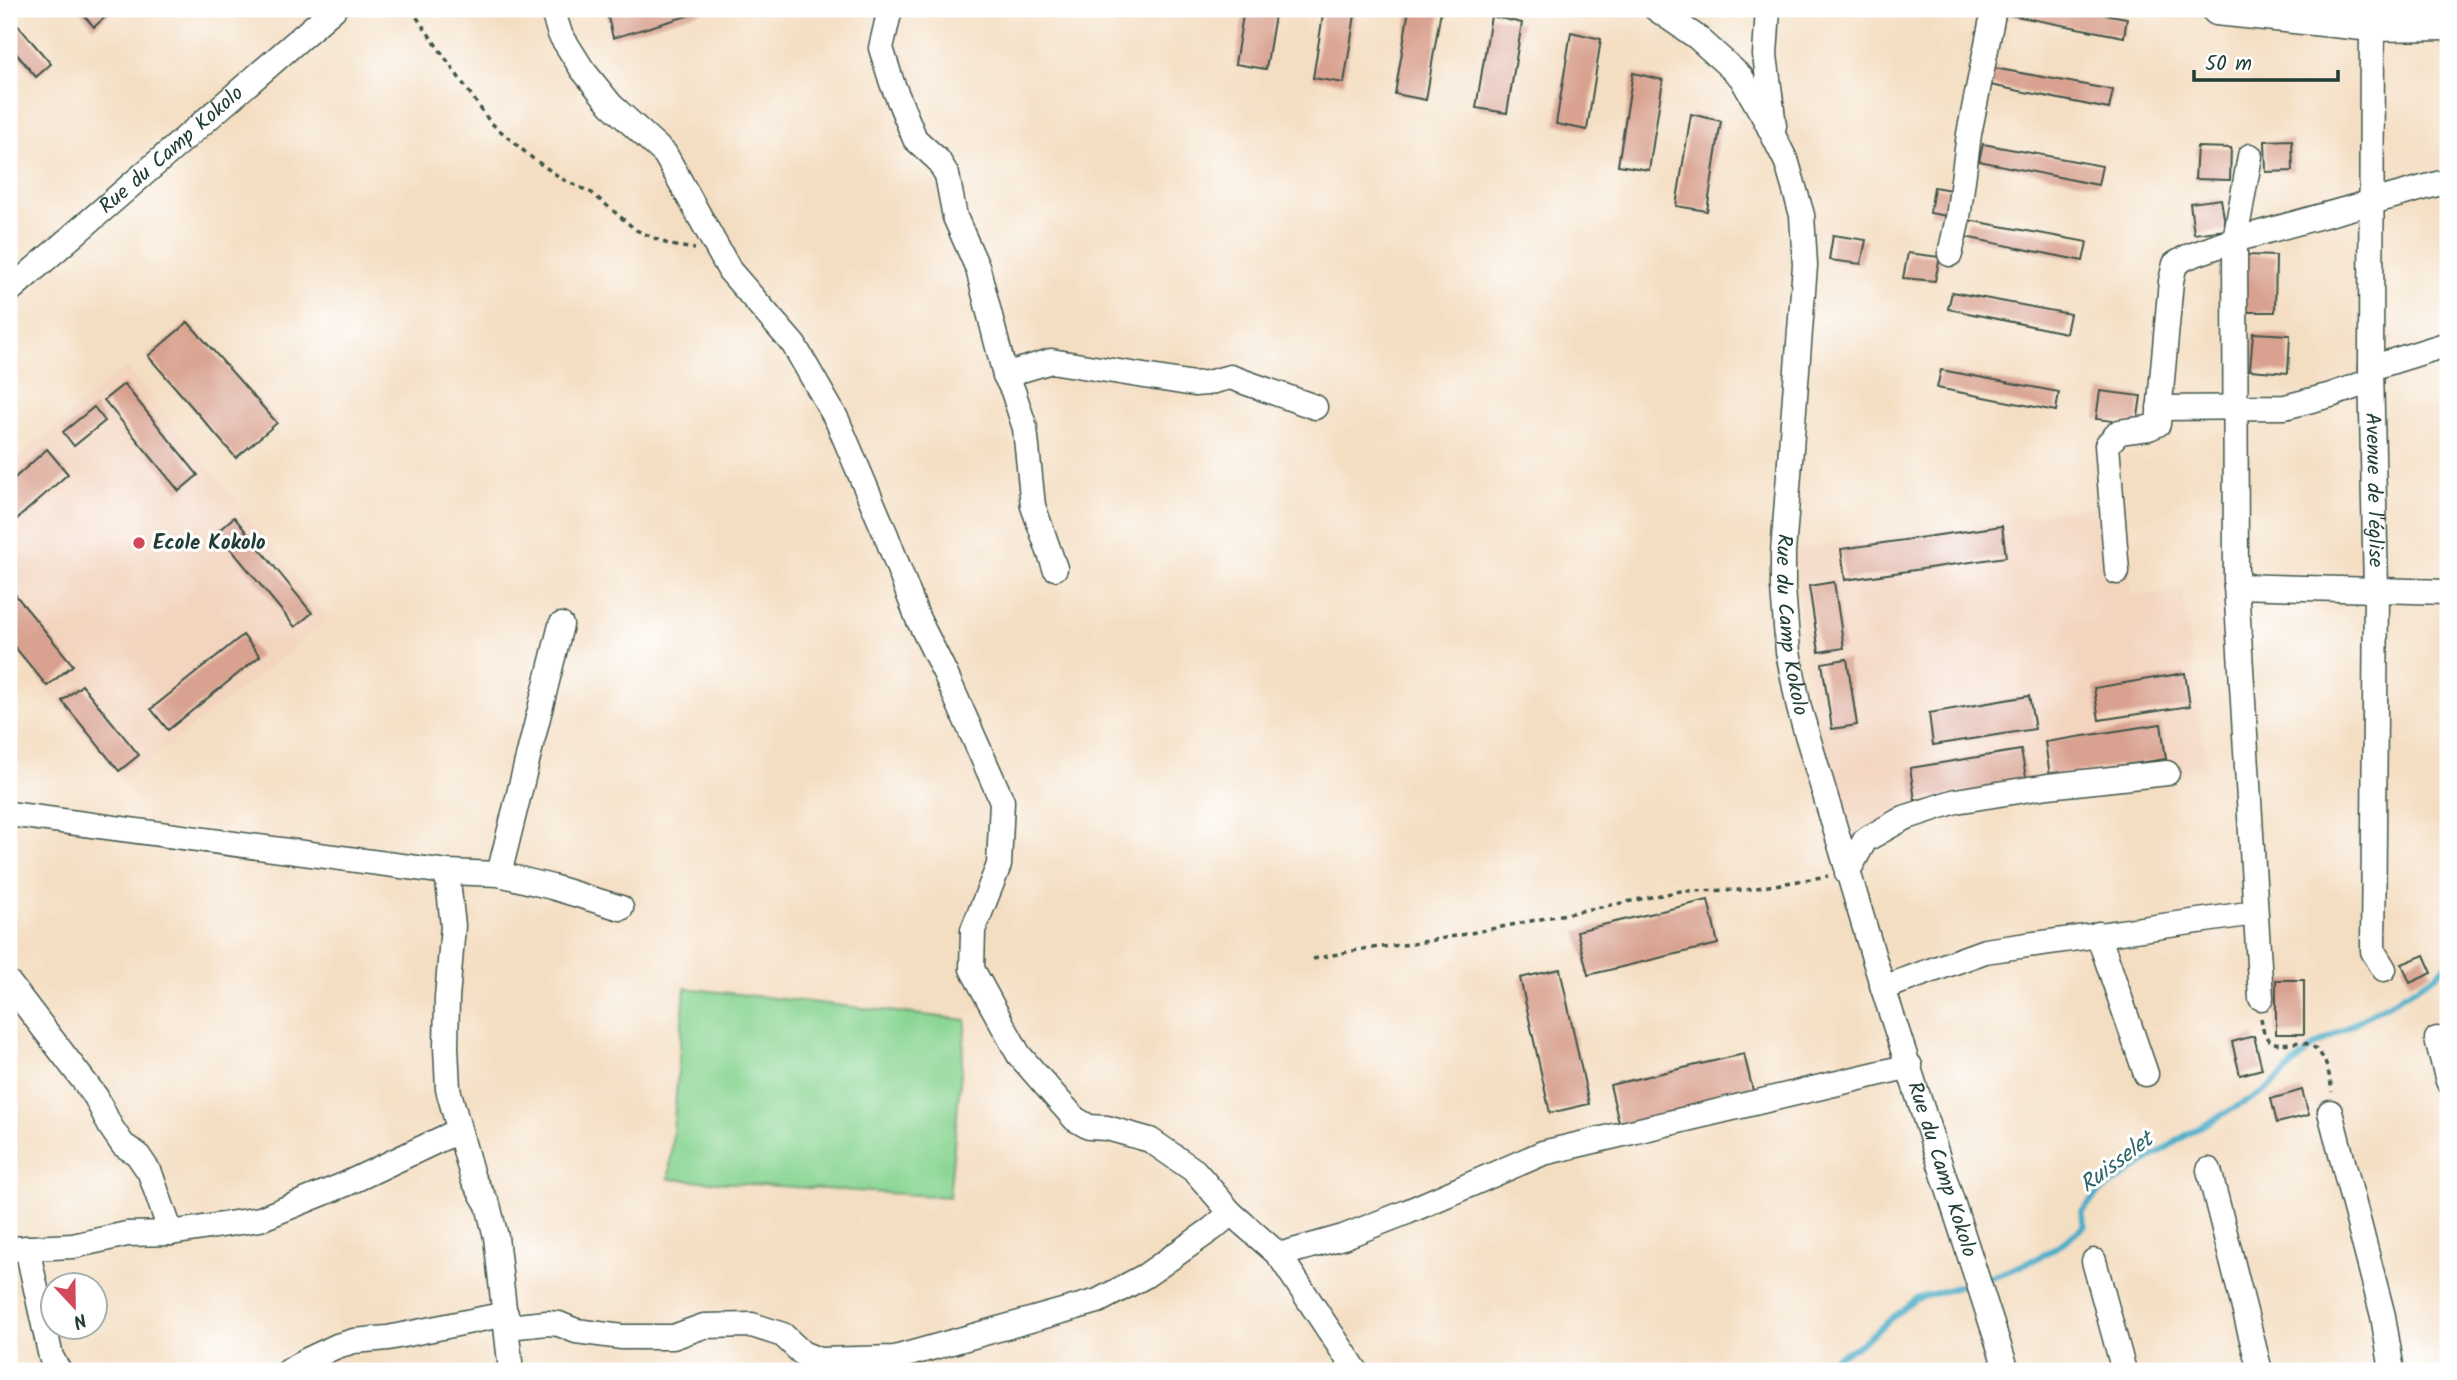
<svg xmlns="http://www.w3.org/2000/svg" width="2457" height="1380" font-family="Kalam,sans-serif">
  <rect width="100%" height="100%" fill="#fff"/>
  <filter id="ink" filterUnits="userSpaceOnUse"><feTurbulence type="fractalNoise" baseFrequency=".0143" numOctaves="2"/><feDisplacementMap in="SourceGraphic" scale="14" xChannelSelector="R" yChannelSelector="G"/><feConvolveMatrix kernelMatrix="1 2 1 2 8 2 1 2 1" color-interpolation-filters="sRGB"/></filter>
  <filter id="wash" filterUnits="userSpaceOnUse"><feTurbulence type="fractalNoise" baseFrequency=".00686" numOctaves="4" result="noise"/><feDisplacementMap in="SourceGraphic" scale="28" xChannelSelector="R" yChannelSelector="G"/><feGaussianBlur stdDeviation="1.57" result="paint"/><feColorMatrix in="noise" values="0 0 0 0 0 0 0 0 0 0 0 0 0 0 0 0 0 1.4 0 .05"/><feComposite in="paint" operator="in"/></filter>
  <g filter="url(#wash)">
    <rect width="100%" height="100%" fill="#f4dec2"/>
    <g fill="#f3d4be">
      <polygon points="126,366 330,619 123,781 9,643 9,466"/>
      <polygon points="2120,502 2131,597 2182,588 2207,769 2048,786 1843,845 1815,734 1794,550"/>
    </g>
    <polygon fill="#87d491" stroke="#538862" stroke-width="2" points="685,988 966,1020 949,1197 669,1179"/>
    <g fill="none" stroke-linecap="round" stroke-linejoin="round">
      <g stroke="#47abc7" stroke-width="6">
        <path d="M1984,1279C2021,1268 2057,1251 2085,1225L2082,1212L2097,1194L2186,1135L2265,1091L2313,1047L2436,976L2448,963"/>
        <polyline points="1808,1371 1856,1347 1916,1299 1974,1282"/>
      </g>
    </g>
    <g id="blocks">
      <g fill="#d9a290">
        <polygon points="78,9 106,9 110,13 94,27"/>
        <polygon points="606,9 711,9 613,38"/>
        <polygon points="1244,9 1276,9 1266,69 1235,64"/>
        <polygon points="1324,9 1356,9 1344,83 1313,78"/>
        <polygon points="1409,9 1441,10 1426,100 1395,94"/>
        <polygon points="2006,9 2075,9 2127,18 2124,37 2005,14"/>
        <polygon points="9,15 51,64 36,77 9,45"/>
        <polygon points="1491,16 1522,23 1507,113 1476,108"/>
        <polygon points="1571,32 1601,39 1587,130 1556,124"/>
        <polygon points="1994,68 2113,90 2109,109 1990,85"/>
        <polygon points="1633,73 1663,80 1649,170 1618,165"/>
        <polygon points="1691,114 1721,121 1707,211 1676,206"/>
        <polygon points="2292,140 2293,171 2266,172 2265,141"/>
        <polygon points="1983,144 2102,166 2098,185 1979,161"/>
        <polygon points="2197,147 2231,148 2230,180 2195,179"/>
        <polygon points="1934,187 1951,190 1947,216 1930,213"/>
        <polygon points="2221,199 2226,230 2194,234 2190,203"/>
        <polygon points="1968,220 2087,242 2083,261 1965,237"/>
        <polygon points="1833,235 1866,240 1861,264 1829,260"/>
        <polygon points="1908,253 1940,257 1935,281 1903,278"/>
        <polygon points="2246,255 2276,256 2275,312 2244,312"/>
        <polygon points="1952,292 2070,314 2066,333 1948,309"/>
        <polygon points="188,322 277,423 236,458 148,356"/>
        <polygon points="2253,333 2290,335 2288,373 2250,370"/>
        <polygon points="1941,370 2059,392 2056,411 1937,388"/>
        <polygon points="124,384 198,475 179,491 104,400"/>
        <polygon points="2100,391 2141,396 2137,424 2096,419"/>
        <polygon points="94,407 105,421 74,446 63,432"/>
        <polygon points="47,449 68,474 9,526 9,483"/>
        <polygon points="234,517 312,613 295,627 217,532"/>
        <polygon points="2002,526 2006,557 1845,580 1841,549"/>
        <polygon points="1834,582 1844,648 1819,652 1809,586"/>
        <polygon points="9,587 73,665 47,686 9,640"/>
        <polygon points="243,635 260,656 168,730 151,709"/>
        <polygon points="1847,659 1857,725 1832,729 1822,663"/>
        <polygon points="2185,673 2190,706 2099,720 2094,688"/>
        <polygon points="82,685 139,755 119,771 62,701"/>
        <polygon points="2029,696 2035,729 1933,745 1929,713"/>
        <polygon points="2161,724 2166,759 2050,776 2045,742"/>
        <polygon points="2021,750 2027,782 1915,800 1910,768"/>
        <polygon points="1708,900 1718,944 1588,975 1577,931"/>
        <polygon points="2424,955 2432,973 2410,983 2402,964"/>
        <polygon points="1560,969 1589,1104 1550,1113 1520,978"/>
        <rect x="2276" y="980" width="28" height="54"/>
        <polygon points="2254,1036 2262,1069 2240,1075 2232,1042"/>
        <polygon points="1744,1054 1754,1095 1620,1127 1610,1085"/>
        <polygon points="2302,1090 2309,1115 2277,1123 2271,1099"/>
      </g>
    </g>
  </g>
  <g filter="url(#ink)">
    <use href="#blocks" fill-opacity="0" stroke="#3f5549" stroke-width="2"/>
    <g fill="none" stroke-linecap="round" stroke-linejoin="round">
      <defs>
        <g id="minor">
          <polyline points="552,9 560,34 582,69 611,105 665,154 730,271 794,345 837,420 886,535 918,619 945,673 1002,801 999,865 973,930 972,969 1019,1055 1075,1119 1089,1127 1107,1128 1150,1140 1195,1171 1231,1213 1279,1255 1356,1371"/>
          <polyline points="890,9 881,48 892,83 915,139 938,160 947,175 955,217 978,269 1005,375 1013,391 1025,428 1033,506 1055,568"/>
          <path id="s1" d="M1656,9L1698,38L1741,77L1764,117L1787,163L1802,215L1805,265L1783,553V588L1788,652L1799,708L1883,988L2007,1371"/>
          <polyline points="1768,9 1765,55 1774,126"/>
          <polyline points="2212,9 2216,13 2372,29 2448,28"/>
          <path id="s2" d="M2372,9L2371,368L2376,589L2373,951L2384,969"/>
          <polyline points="2250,156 2235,240 2236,586 2261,998"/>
          <polyline points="1950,254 1958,218 1969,134 1994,9"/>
          <path id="s3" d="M9,291L334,9"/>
          <polyline points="2371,368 2448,344"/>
          <polyline points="1005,375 1051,361 1194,384 1207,383 1230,377 1315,407"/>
          <polyline points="2159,408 2285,407 2331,395 2371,381"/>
          <polyline points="2117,572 2107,445 2119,432 2149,428 2158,424 2171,281 2175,264 2187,257 2235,240 2448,181"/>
          <polyline points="2236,586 2448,592"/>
          <polyline points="9,814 447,872 499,874 552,887 621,908"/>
          <polyline points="447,872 453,926 447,998 446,1047 448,1089 473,1179 488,1205 496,1237 511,1371"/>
          <polyline points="1847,873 1865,840 1904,818 1956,801 2048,786 2167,773"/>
          <polyline points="499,874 561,625"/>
          <polyline points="2098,934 2146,1074"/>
          <polyline points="9,983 96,1097 110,1126 123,1145 137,1154 150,1173 171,1233"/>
          <polyline points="1883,988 1985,951 2255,913"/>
          <polyline points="2437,1039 2448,1081"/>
          <polyline points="2330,1112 2383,1316 2392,1371"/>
          <polyline points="2209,1170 2260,1371"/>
          <polyline points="27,1248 51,1357 59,1371"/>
          <polyline points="9,1249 73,1246 127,1234 171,1233 260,1219 346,1184 458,1131"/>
          <polyline points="1279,1255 1343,1237 1407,1212 1543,1153 1910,1066"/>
          <polyline points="2094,1261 2124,1371"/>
          <polyline points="507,1327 547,1323 559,1324 576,1331 622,1337 673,1337 704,1326 752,1325 783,1335 802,1353 819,1360 895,1358 1098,1301 1145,1276 1212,1229 1231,1213"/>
          <polyline points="289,1371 305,1361 337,1346 354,1341 388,1338 506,1314"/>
        </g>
      </defs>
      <use href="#minor" stroke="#3f5549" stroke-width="27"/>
      <g stroke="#3f5549" stroke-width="3.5" stroke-dasharray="5 5" stroke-linecap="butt">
        <polyline points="411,9 490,122 532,158 564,180 592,193 636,230 670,245 695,249"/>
        <polyline points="1313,959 1363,949 1412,944 1461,935 1681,891 1745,890 1828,876"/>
        <path d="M2261,1018L2264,1034L2270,1042C2284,1046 2292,1041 2303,1043C2325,1046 2330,1075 2332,1092"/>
      </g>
      <use href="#minor" stroke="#fff" stroke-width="24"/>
    </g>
  </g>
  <circle fill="#d1495b" stroke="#fff" stroke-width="2.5" cx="139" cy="543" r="7"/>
  <g text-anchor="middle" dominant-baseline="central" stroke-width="6" stroke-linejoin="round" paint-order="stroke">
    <g font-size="21" fill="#1f3d34" stroke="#fff">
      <text stroke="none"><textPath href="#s3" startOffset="215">Rue du Camp Kokolo</textPath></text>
      <text stroke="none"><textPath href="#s2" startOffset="481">Avenue de l'église</textPath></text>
      <text stroke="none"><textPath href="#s1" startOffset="672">Rue du Camp Kokolo</textPath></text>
      <text stroke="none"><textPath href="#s1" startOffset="1239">Rue du Camp Kokolo</textPath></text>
    </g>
    <g font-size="21" font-weight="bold" fill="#1f3d34" stroke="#fff" text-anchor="start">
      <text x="153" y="543">Ecole Kokolo</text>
    </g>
    <g font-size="23" font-style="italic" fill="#2d6467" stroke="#fff">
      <text transform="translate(2117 1163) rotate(-37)">Ruisselet</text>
    </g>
  </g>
  <rect width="2457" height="1380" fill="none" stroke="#fff" stroke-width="35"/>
  <g transform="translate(74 1306) rotate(158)"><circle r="33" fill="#ffffff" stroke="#a5b1ae" stroke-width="2"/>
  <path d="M0-5L12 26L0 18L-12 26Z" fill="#d1495b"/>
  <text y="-10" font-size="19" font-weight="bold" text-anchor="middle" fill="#1f3d34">N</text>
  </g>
  <path d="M2194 70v10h144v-10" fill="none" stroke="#1f3d34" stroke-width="3.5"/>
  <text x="2205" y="70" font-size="21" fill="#1f3d34" stroke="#ffffff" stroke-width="5" paint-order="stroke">50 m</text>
</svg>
